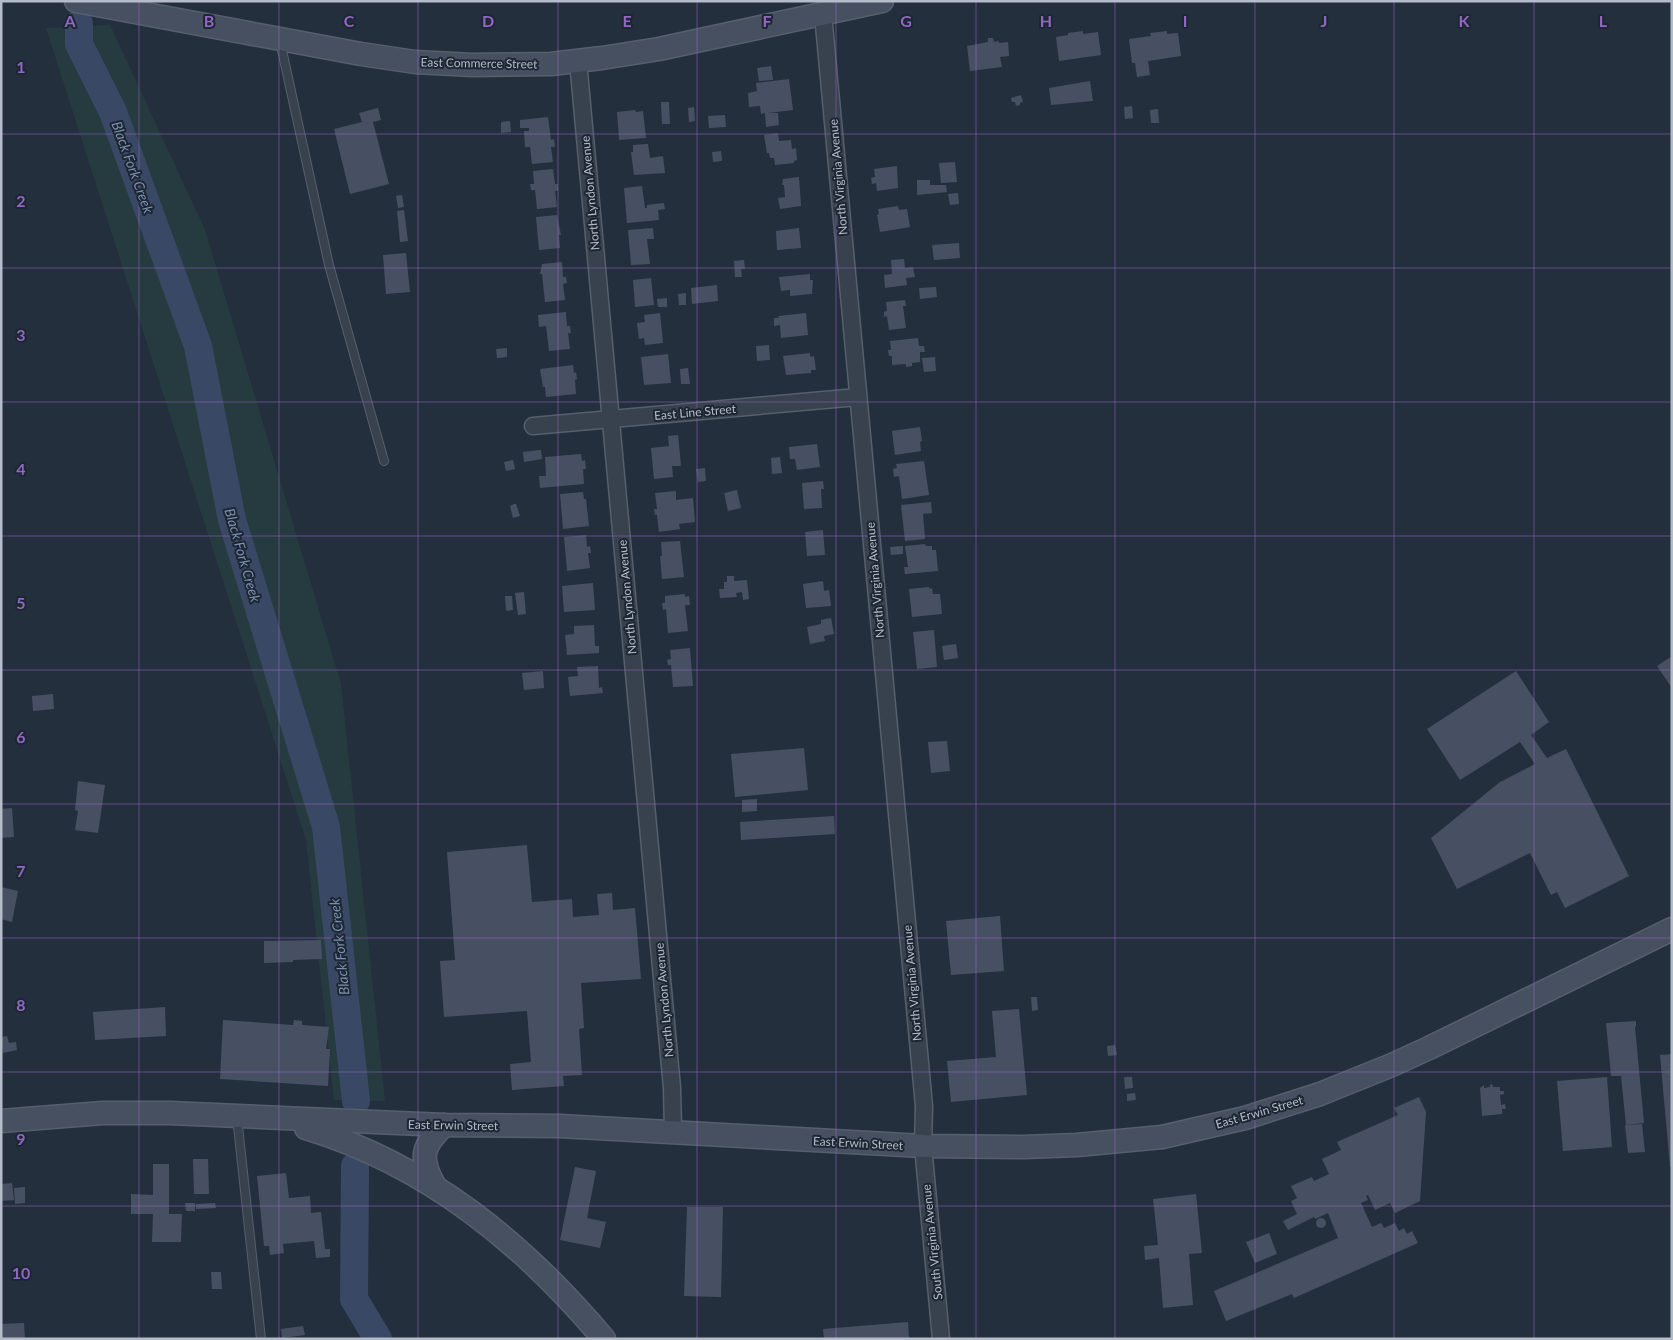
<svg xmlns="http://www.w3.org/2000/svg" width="1673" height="1340" font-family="Lato,sans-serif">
  <rect width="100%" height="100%" fill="#242f3e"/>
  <polygon fill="#263b3f" points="110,25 205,230 341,684 385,1101 334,1100 306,840 46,28"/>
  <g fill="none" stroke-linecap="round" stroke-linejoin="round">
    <g stroke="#394965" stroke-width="28">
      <polyline points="79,24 79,44 113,112 198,346 232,520 326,827 356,1101"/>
      <polyline points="355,1166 354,1299 378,1339"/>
    </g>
  </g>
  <g fill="#465062">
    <polygon points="1083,31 1083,34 1098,32 1101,55 1059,61 1056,37 1068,35 1068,33"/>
    <polygon points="1167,31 1167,34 1178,33 1181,56 1148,61 1150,75 1137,77 1135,63 1132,63 1129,39 1151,36 1150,33"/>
    <polygon points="988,38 993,38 994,42 999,41 999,43 1008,42 1009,56 1000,57 1002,67 970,71 967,46 988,42"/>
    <polygon points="771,66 773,80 759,81 757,68"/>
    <polygon points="789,79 793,110 768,113 778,113 779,125 766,127 765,113 761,114 760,106 749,107 748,93 757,91 756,83"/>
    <polygon points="1090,81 1093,101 1051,105 1049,88"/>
    <polygon points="1021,95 1023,102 1020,103 1020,105 1016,106 1015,102 1012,102 1011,98"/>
    <polygon points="661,102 669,102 670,124 662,124"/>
    <polygon points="1132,106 1133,118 1125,119 1124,107"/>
    <polygon points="694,107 695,121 689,122 688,108"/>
    <polygon points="378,108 381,120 373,122 389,184 350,194 334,129 362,122 359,113"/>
    <polygon points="1158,109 1159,123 1151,123 1150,110"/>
    <polygon points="635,110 636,112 643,111 646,138 619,140 617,112"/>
    <polygon points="725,115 726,127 709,128 708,116"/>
    <polygon points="548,117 551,140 554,139 555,147 551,147 553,162 532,164 530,147 525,147 524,131 529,131 529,128 520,128 520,120"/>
    <polygon points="510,121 511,132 501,133 501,122"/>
    <polygon points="778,133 779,141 791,140 792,149 796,148 797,160 794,161 794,163 775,165 774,158 770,158 769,153 767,153 764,135"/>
    <polygon points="648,144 650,158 663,156 665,173 634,175 631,152 633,152 633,145"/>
    <polygon points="721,151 722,161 713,162 712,152"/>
    <polygon points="955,162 957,182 941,183 939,163"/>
    <polygon points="897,166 898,188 877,191 876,183 872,184 871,178 875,177 874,169"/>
    <polygon points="553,169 555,184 558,184 558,191 555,191 557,207 537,209 535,190 531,190 530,184 534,184 533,171"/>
    <polygon points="799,177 801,206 780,209 778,198 785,197 784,185 782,185 783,179"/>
    <polygon points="917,180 930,180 930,185 946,185 947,192 917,195"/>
    <polygon points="642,186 645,208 647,208 647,205 664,203 665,209 658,210 659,220 627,223 624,188"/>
    <polygon points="958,193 959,204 950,205 948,194"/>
    <polygon points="402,195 404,207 398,208 396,196"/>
    <polygon points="898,206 899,210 907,209 910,227 880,232 877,215 879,214 878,209"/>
    <polygon points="404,210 408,241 400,242 397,211"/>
    <polygon points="557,215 561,235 559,235 560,248 539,250 536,217"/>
    <polygon points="653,228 654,239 647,239 650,264 631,265 628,230"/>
    <polygon points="799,228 801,248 777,250 776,231"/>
    <polygon points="959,243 960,258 934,260 932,245"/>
    <polygon points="406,253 410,292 386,294 383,255"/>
    <polygon points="904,259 905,268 913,267 915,277 906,278 907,285 885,288 884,275 892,274 891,260"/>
    <polygon points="744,260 745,269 741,269 742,277 735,277 734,261"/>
    <polygon points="562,262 563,277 566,277 567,283 563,284 565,300 545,302 542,274 540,274 542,264"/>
    <polygon points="810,274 810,280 813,280 812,294 790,296 790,290 781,291 779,277"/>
    <polygon points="651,278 654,305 635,307 633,280"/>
    <polygon points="717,285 718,301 692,304 691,288"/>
    <polygon points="936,287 937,297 920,299 919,288"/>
    <polygon points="686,293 686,305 679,305 678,294"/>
    <polygon points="667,298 667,307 658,307 657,299"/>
    <polygon points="905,300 906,306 903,306 906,328 889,330 887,316 884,317 884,312 887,311 886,302"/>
    <polygon points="566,312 567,326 570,326 571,333 568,333 570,349 549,351 546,326 539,327 538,315"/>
    <polygon points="660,313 663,343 645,345 644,338 639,339 637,323 645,322 644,315"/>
    <polygon points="806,313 808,335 781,338 780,325 774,326 774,318 779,318 778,316"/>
    <polygon points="918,338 919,346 924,346 925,352 920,352 920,362 912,363 912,366 906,367 906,364 892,365 892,356 889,356 888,350 891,350 890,341"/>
    <polygon points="769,345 770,360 757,361 756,346"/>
    <polygon points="507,348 507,357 497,358 496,349"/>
    <polygon points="810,353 810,357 814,356 816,370 811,370 811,373 786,375 783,356"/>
    <polygon points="668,354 671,383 644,385 641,357"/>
    <polygon points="935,357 936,371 924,372 922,358"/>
    <polygon points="573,365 574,373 576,372 577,379 575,380 576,394 546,397 545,387 543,387 540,369"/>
    <polygon points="688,368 690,384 681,384 680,369"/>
    <polygon points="920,427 922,441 920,442 921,451 895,455 892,431"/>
    <polygon points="678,435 681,466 672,466 673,477 654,479 651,448 669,446 668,436"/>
    <polygon points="817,444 820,467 797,470 795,459 790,459 789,447"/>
    <polygon points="539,450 541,450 542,459 524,462 523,452"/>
    <polygon points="581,454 582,461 585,460 586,469 583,469 584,484 540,488 539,476 546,476 545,457"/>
    <polygon points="780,457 782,473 772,474 771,458"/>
    <polygon points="513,460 515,469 506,471 504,462"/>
    <polygon points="924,461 929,495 902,499 899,476 894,477 893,469 897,468 896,464"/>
    <polygon points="705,468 706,481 698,482 696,469"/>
    <polygon points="823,481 824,489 821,489 822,508 804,509 802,483"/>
    <polygon points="737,490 741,508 728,511 724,493"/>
    <polygon points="676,491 676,500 693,498 695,522 679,524 680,529 659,532 657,515 655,515 654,509 657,509 655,493"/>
    <polygon points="583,492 584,499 586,499 589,526 563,529 560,494"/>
    <polygon points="931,502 932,513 923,514 925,539 905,541 901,505"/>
    <polygon points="514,504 516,504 520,516 513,518 510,506"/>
    <polygon points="823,530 825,555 807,556 805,532"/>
    <polygon points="586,535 587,547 590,546 591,553 588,553 590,568 567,571 564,537"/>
    <polygon points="680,541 684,577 662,579 660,556 662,556 661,542"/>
    <polygon points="925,544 926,546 932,546 932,550 936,550 938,571 905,574 904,567 908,567 905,546"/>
    <polygon points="903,546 903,554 891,555 890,547"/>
    <polygon points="727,576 734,576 734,581 747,580 749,599 743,600 742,592 736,593 737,597 720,598 719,589 724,589 724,582 727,582"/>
    <polygon points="823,581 824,591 829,590 831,606 806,608 803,584"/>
    <polygon points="593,583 595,610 564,612 562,586"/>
    <polygon points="929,587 930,589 932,588 933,594 940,594 942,614 912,617 909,589"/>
    <polygon points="524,592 526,614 518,615 515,593"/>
    <polygon points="685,594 685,597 689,596 690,605 685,605 688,631 668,633 666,609 663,610 662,603 665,603 665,596"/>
    <polygon points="505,596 512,596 513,610 506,611"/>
    <polygon points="831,618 834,634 824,636 825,641 810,644 807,627 821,624 821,620"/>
    <polygon points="594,625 595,646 599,646 599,653 567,655 565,635 574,634 574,626"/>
    <polygon points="934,630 937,667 917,669 913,632"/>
    <polygon points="956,644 958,658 944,660 942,646"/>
    <polygon points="690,648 693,686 673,687 671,665 668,665 667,660 671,659 670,650"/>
    <polygon points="1672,656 1672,688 1657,666"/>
    <polygon points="598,666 599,688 602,687 603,693 570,696 568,677 578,676 577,667"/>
    <polygon points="543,671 544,688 524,690 522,673"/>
    <polygon points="1516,671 1549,722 1531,735 1547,758 1566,749 1629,876 1565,908 1557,892 1551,895 1530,853 1457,889 1431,838 1500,782 1535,764 1520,742 1460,780 1427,729"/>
    <polygon points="53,694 54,709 33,711 32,696"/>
    <polygon points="947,741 950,771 931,773 928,742"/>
    <polygon points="804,748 808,790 735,797 731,754"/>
    <polygon points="78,781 105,785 98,833 75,830 78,811 75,810"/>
    <polygon points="757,799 757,811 742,812 742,800"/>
    <polygon points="12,808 14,837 1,838 1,809"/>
    <polygon points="834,816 835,834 741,840 740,822"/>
    <polygon points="527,845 532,902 572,899 573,917 599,915 597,894 612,893 613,910 635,908 641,979 581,983 584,1028 579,1029 582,1075 563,1076 564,1086 512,1090 510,1064 531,1062 527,1011 444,1017 440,961 455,960 447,852"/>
    <polygon points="1,887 18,891 12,922 1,919"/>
    <polygon points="1000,916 1004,971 951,975 946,921"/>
    <polygon points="321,940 322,959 293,960 293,962 264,963 264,941"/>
    <polygon points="1031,997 1037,997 1038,1010 1032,1011"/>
    <polygon points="165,1007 166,1036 95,1040 93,1012"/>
    <polygon points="1019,1009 1027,1095 951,1102 947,1061 996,1057 992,1011"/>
    <polygon points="223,1020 293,1025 294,1020 302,1021 302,1025 329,1027 326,1049 330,1049 328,1086 220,1079"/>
    <polygon points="1636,1021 1636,1026 1635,1027 1644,1123 1626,1125 1621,1076 1611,1076 1606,1023"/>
    <polygon points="7,1036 9,1043 16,1042 17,1050 3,1053 1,1037"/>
    <polygon points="1115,1045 1117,1055 1108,1056 1107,1046"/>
    <polygon points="1672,1054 1672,1167 1670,1167 1660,1055"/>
    <polygon points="1124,1077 1132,1077 1133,1088 1125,1089"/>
    <polygon points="1607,1077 1612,1147 1563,1151 1557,1081"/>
    <polygon points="1492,1084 1493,1087 1500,1087 1500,1091 1504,1091 1504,1094 1500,1095 1501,1105 1505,1104 1506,1109 1502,1109 1502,1114 1482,1116 1480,1088 1484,1085 1484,1088 1490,1087 1490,1085"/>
    <polygon points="1135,1093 1136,1100 1127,1101 1127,1094"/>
    <polygon points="1419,1097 1426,1112 1420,1201 1395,1213 1390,1203 1375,1210 1368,1195 1366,1196 1368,1200 1361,1203 1372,1227 1381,1223 1384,1228 1395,1223 1399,1231 1404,1228 1407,1234 1412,1231 1418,1243 1294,1298 1292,1294 1226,1321 1214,1291 1338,1238 1328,1213 1315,1219 1314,1217 1288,1230 1283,1221 1297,1214 1291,1201 1297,1198 1291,1186 1312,1177 1314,1181 1329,1174 1322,1159 1341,1150 1337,1142 1398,1115 1394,1108"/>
    <polygon points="1642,1124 1645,1152 1628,1153 1625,1125"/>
    <polygon points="193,1159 208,1159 209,1194 194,1194"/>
    <polygon points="153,1164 169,1164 169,1214 182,1214 181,1242 152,1242 153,1214 131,1214 131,1194 153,1195"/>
    <polygon points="575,1167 596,1171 587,1218 606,1222 600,1248 560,1240"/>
    <polygon points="286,1173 289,1198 310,1196 311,1213 321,1212 325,1249 330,1249 330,1257 316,1258 314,1241 283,1244 284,1253 270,1255 269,1246 264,1246 257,1176"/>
    <polygon points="12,1183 14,1200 1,1201 1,1184"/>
    <polygon points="25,1187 25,1203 15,1204 14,1188"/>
    <polygon points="1196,1194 1202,1253 1189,1254 1193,1305 1163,1308 1159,1258 1145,1260 1144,1246 1158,1245 1153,1199"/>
    <polygon points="185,1203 195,1203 195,1211 186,1211"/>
    <polygon points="215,1203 216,1208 196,1209 196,1204"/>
    <polygon points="687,1207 723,1207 721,1297 684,1296"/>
    <circle cx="1321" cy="1223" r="5"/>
    <polygon points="1269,1233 1277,1254 1255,1263 1246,1242"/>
    <polygon points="211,1272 221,1272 222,1289 212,1289"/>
    <polygon points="908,1322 909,1339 824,1339 823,1329"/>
    <polygon points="24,1323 25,1339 1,1339 1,1324"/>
    <polygon points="303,1326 305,1335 282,1338 281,1329"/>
  </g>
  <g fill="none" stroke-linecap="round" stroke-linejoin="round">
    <defs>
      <g id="lane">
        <polyline points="280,41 329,265 384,461"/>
        <polyline points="237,1117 261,1339"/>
      </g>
      <g id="street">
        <polyline points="823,14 924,1106 923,1146 941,1339"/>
        <polyline points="578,61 672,1088 673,1132"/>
        <polyline points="533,426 858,397"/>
      </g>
      <g id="secondary">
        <polyline points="76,1 361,54 415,62 473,65 551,64 602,58 659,49 882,1"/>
        <polyline points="1,1121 103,1113 170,1113 444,1125 560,1126 923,1146 1024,1147 1077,1145 1162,1137 1245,1118 1320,1094 1392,1065 1429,1048 1672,929"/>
        <path d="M306,1128C428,1165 523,1243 604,1339"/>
        <path d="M434,1185C419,1157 422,1147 444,1125"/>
      </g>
    </defs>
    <use href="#lane" stroke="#565f6c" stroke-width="10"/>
    <use href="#street" stroke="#565f6c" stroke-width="19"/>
    <use href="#secondary" stroke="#565f6c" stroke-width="25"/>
    <use href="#lane" stroke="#38414e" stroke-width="8"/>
    <use href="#street" stroke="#38414e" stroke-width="16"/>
    <use href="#secondary" stroke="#475061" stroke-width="22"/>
  </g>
  <path fill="none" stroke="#9266c3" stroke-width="1" stroke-opacity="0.55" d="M139,1V1339M279,1V1339M418,1V1339M558,1V1339M697,1V1339M836,1V1339M976,1V1339M1115,1V1339M1255,1V1339M1394,1V1339M1534,1V1339M1,134H1672M1,268H1672M1,402H1672M1,536H1672M1,670H1672M1,804H1672M1,938H1672M1,1072H1672M1,1206H1672"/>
  <g text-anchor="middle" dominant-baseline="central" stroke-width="4" stroke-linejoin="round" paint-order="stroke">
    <g font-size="12" fill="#b5bcc9" stroke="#1d2633">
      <text transform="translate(479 63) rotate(1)">East Commerce Street</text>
      <text transform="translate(838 177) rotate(-95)">North Virginia Avenue</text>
      <text transform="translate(590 193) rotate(-95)">North Lyndon Avenue</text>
      <text transform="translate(695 412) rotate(-5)">East Line Street</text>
      <text transform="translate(875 580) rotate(-95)">North Virginia Avenue</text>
      <text transform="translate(627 597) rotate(-95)">North Lyndon Avenue</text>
      <text transform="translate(912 983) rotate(-95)">North Virginia Avenue</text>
      <text transform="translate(664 1000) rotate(-95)">North Lyndon Avenue</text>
      <text transform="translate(1259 1112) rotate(-16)">East Erwin Street</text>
      <text transform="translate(453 1125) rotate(1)">East Erwin Street</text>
      <text transform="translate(858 1143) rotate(3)">East Erwin Street</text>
      <text transform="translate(932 1242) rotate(-96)">South Virginia Avenue</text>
    </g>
    <g font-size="14" font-style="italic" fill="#7c91b1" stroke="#1d2633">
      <text transform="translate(133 167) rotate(70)">Black Fork Creek</text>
      <text transform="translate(243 555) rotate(74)">Black Fork Creek</text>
      <text transform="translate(339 947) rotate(-96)">Black Fork Creek</text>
    </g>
  </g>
  <g font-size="16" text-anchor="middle" font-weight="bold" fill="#9266c3" stroke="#1d2633" stroke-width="4" stroke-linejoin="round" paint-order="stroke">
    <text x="70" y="27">A</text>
    <text x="209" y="27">B</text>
    <text x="349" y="27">C</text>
    <text x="488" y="27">D</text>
    <text x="627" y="27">E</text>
    <text x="767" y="27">F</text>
    <text x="906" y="27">G</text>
    <text x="1046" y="27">H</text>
    <text x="1185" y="27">I</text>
    <text x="1324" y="27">J</text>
    <text x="1464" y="27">K</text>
    <text x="1603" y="27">L</text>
    <text x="21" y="73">1</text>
    <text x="21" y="207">2</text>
    <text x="21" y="341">3</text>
    <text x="21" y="475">4</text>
    <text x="21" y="609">5</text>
    <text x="21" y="743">6</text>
    <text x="21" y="877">7</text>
    <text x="21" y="1011">8</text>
    <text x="21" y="1145">9</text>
    <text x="21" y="1279">10</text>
  </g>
  <rect width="1673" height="1340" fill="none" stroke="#b5bcc9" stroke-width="5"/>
</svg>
